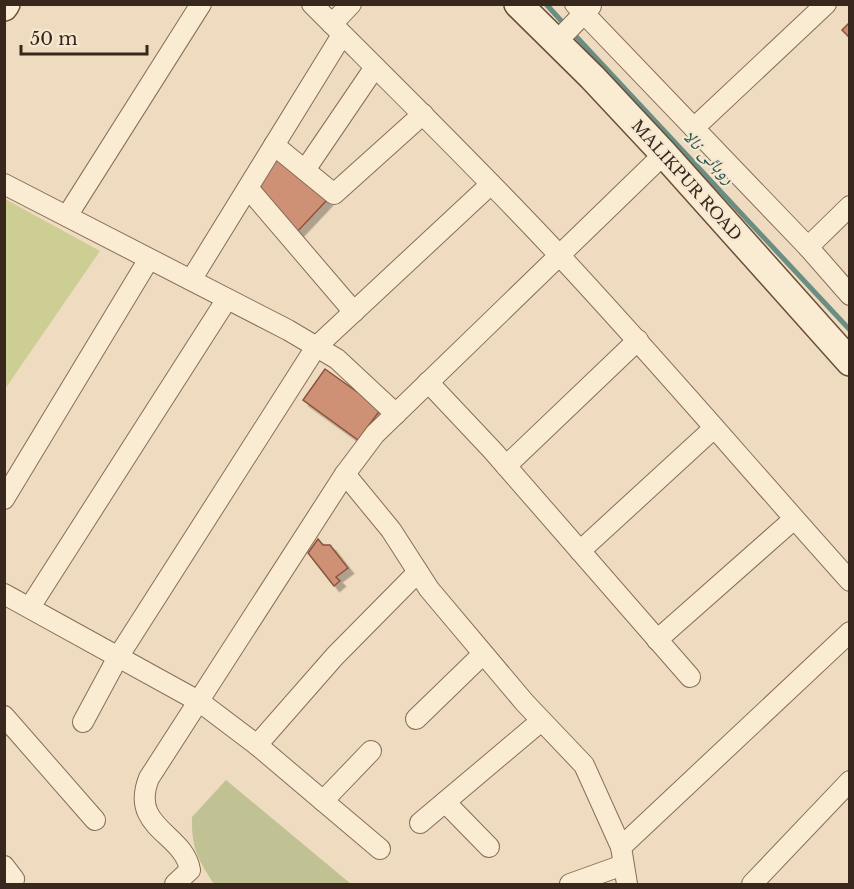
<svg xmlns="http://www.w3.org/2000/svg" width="854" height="889" font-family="'Libre Baskerville','Noto Naskh Arabic',serif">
  <defs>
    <filter id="shadow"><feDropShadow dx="5.5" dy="5.5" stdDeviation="0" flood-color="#0004"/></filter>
  </defs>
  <rect width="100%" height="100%" fill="#efdcc0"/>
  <polygon fill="#ccce94" points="5,199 100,251 5,389"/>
  <path fill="#c1c293" d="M226,780L351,884H214C198,860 191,847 192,817Z"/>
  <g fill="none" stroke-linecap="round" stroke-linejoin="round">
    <g stroke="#6a8f82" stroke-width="5">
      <polyline points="546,4 565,25"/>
      <polyline points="572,32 850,330"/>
    </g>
  </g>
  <g fill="#cf9174" stroke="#89533c" stroke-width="1.5" filter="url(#shadow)">
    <polygon points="850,22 850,38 842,30"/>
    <polygon points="277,158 327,200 297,232 257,189"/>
    <polygon points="325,369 381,409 358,440 303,400"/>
    <polygon points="318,539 323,545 330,545 348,568 336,577 340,581 334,586 308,553"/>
  </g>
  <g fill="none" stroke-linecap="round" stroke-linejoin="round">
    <defs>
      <g id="street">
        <path d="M312,4C396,88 480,170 560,256C659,362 753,473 850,581"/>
        <polyline points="575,4 808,247 850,295"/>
        <polyline points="332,24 351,4"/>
        <polyline points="553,41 564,34 591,6"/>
        <polyline points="694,128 826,4"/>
        <polyline points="274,145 334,194 423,114"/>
        <polyline points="305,170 375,67"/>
        <polyline points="4,184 288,330 337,359 396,414"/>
        <polyline points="248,188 354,312"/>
        <polyline points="67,216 201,4"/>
        <polyline points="808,247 850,206"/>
        <polyline points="191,280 342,35"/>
        <polyline points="428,382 493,451 690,677"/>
        <polyline points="506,466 638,340"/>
        <polyline points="345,474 391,530 429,589 525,703 584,765 621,847 627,884"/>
        <polyline points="4,499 149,259"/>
        <polyline points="580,551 714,428"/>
        <polyline points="4,594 200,702 257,745 380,849"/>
        <polyline points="30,607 227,299"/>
        <polyline points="657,640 794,519"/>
        <polyline points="4,716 95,820"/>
        <polyline points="416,719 483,654"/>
        <polyline points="83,722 118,657 316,347 491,184"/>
        <polyline points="257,745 335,656 418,572"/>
        <polyline points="323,801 371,751"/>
        <polyline points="445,802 489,847"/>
        <polyline points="420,823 541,721"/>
        <polyline points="621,847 850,632"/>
        <polyline points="4,866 14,879 11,884"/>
        <path d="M175,884L190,870C184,833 129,828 149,778L345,474L375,434L664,154"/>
        <polyline points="570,884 623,865"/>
        <polyline points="752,884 850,781"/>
      </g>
      <g id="secondary">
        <polyline points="518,4 592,77 664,154 850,362"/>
        <polyline points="4,7 6,4"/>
      </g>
    </defs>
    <use href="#street" stroke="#896d57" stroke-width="22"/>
    <use href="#secondary" stroke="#6a4e3b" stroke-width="30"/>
    <use href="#street" stroke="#faebd3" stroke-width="20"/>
    <use href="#secondary" stroke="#faebd3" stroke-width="27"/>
  </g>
  <g text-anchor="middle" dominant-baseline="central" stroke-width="4.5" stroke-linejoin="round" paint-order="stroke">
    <g font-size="16" fill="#38271c" stroke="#f6e7d0">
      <text transform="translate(687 180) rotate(48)">MALIKPUR ROAD</text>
    </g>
    <g font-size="18" font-style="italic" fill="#2b5851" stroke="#f6e7d0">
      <text transform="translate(709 157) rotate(47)">روہائی نالا</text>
    </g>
  </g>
  <rect width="854" height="889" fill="none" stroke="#38271c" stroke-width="12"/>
  <path d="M21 45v9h126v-9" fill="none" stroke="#38271c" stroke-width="3"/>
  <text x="30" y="45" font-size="18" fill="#38271c" stroke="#f6e7d0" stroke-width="4.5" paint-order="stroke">50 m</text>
</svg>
